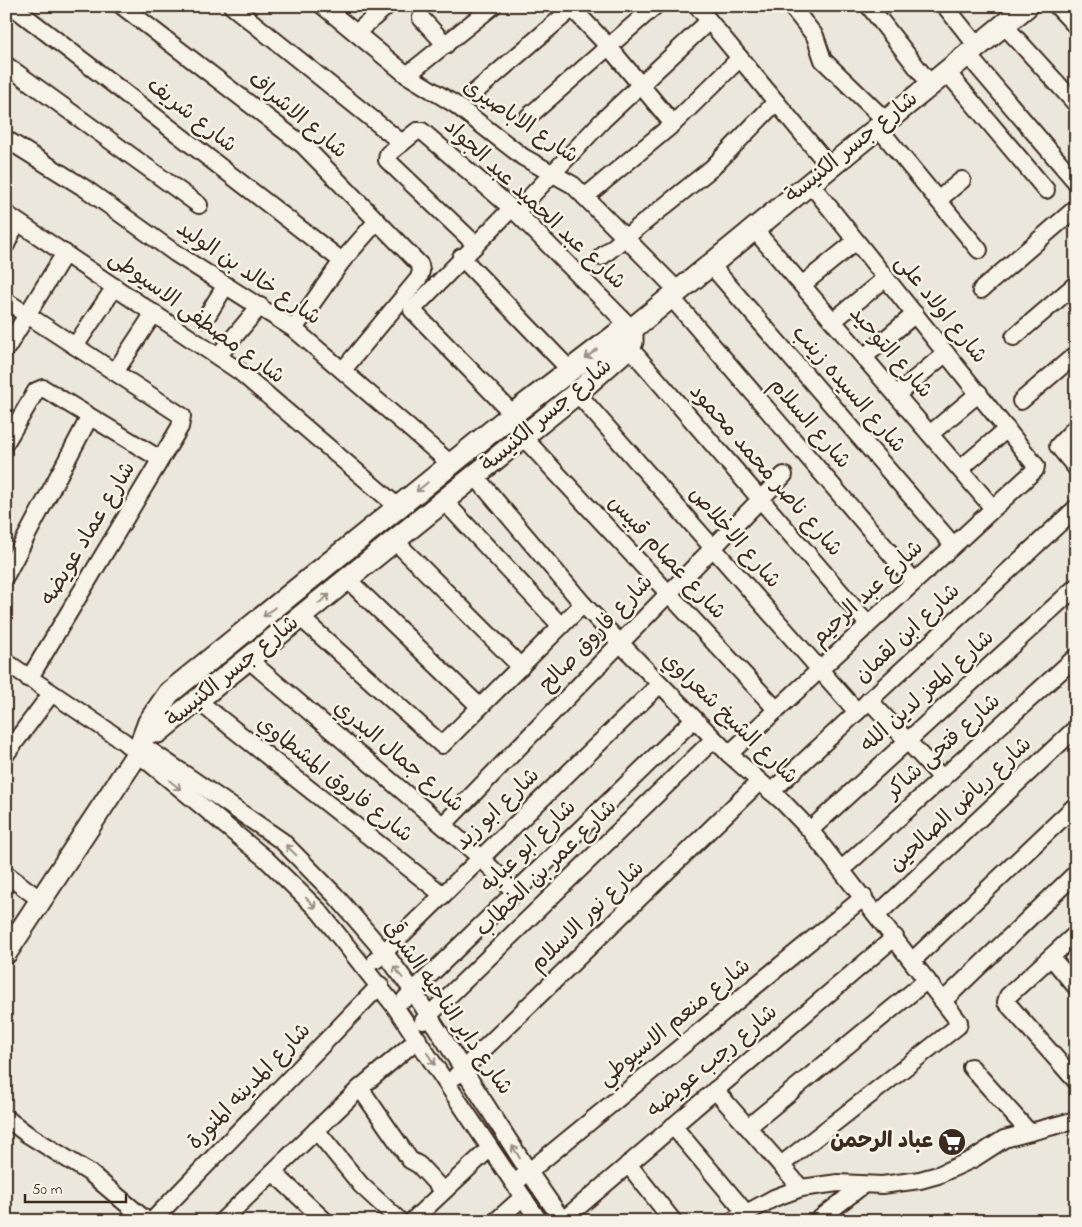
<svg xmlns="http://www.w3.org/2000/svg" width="1082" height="1227" font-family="'Indie Flower','Playpen Sans Arabic',sans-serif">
  <rect width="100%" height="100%" fill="#ece7dc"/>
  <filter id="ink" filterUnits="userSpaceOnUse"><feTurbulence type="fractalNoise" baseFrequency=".02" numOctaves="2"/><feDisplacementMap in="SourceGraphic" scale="10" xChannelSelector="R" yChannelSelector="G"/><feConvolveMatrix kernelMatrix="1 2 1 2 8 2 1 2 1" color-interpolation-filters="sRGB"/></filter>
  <g filter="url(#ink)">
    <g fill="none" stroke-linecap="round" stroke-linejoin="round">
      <defs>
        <g id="minor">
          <polyline points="12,6 342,261"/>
          <polyline points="122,6 303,145 420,265 421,271 419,278 343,370"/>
          <polyline points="232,6 402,143"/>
          <polyline points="323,6 407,75 456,105 523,157 573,185 678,291"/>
          <polyline points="697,6 829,166"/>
          <polyline points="791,6 815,36 823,60 885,120"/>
          <polyline points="869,6 930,84"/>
          <polyline points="945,6 977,46"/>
          <polyline points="1057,6 1076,26"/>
          <polyline points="572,8 609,47 673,124"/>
          <polyline points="421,18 446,45"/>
          <polyline points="1004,25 1076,104"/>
          <polyline points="356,33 387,6"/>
          <polyline points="967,54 1076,182"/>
          <polyline points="6,65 199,205"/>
          <polyline points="946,71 1046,190"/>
          <polyline points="407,75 493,6"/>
          <polyline points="475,92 575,6"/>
          <polyline points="528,117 655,6"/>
          <polyline points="877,126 979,250"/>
          <polyline points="6,139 86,189 175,253 294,329 451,464"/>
          <polyline points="585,197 673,124 740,58"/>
          <polyline points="938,200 962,180"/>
          <polyline points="512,208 412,310 513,414"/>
          <polyline points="516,212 604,119 709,21"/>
          <polyline points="6,214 239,371 398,507"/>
          <polyline points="753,228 993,508"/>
          <polyline points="475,244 387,160 388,154 417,131 422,131 516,212 632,329"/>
          <polyline points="6,245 17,222"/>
          <polyline points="461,257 570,370"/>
          <polyline points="601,257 712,168 776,102"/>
          <polyline points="710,264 953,545"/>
          <polyline points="802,285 856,241"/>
          <polyline points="981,290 1076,208"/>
          <polyline points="671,297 914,581"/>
          <polyline points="6,301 182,416 180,427 29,679"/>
          <polyline points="205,319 226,285"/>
          <polyline points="833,321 886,278"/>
          <polyline points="294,329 342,261 377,221"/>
          <polyline points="1014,337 1076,284"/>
          <polyline points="75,346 115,287"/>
          <polyline points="629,347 868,624"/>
          <polyline points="6,349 65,253"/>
          <polyline points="218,356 260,306"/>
          <polyline points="864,357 915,314"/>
          <polyline points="115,372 154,313"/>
          <polyline points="577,393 857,712"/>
          <polyline points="896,395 946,353"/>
          <polyline points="1021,401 1076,354"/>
          <polyline points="1076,427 1058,446 1076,468"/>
          <polyline points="930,434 979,393"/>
          <polyline points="523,437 777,710"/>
          <polyline points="6,442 36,391 43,388 160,459"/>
          <polyline points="960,469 1007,429"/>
          <polyline points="475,476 583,604 620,643 729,754 783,802 810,830 959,1022 958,1026 781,1165"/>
          <polyline points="444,501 561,626"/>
          <polyline points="395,541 521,667"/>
          <polyline points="6,575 89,418"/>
          <polyline points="347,579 480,707"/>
          <polyline points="300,617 442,745 583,604"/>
          <polyline points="249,660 481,858 515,892"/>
          <polyline points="6,662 123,741 266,859 319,911 396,1008 539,1221"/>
          <polyline points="869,700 943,779"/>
          <polyline points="198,701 443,895"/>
          <polyline points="145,747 282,841 335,895 384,952 413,991 529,1172 563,1221"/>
          <polyline points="6,754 51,694"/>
          <polyline points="729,754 1035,470 1036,466 809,182"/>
          <polyline points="771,792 1076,508"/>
          <polyline points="443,825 784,475"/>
          <polyline points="810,830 1076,587"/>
          <polyline points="842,869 1076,657"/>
          <polyline points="6,874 42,901"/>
          <polyline points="877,915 1076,728"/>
          <polyline points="1076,934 1008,996 1006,1002 1076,1081"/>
          <polyline points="1051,957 1076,987"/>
          <polyline points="376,960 660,684"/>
          <polyline points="912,961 1076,805"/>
          <polyline points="405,999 694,719"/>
          <polyline points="943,1001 1076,873"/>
          <polyline points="423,1021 714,739"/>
          <polyline points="971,1067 1029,1132"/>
          <polyline points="456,1076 759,782"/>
          <polyline points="360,1088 410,1160 419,1165 443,1191"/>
          <polyline points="715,1090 801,1188"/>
          <polyline points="6,1118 27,1134 90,1173 147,1221"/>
          <polyline points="673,1126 746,1213"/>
          <polyline points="748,1127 927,980"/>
          <polyline points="316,1130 361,1185 400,1221"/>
          <polyline points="628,1164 673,1221"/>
          <polyline points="273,1172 325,1221"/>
          <polyline points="521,1178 864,897"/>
          <polyline points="152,1221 380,985"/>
          <polyline points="222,1221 360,1088 418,1039"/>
          <polyline points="412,1221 489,1149"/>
          <polyline points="496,1221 523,1197"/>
          <polyline points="562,1221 895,937"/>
          <polyline points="732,1221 774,1198 801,1188 838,1183 882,1185 920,1180 938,1175 973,1159 1004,1139 1076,1120"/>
          <polyline points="817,1221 863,1185"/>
        </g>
        <g id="major">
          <polyline points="147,730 158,732 577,393 629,347 632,342 632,329"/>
          <polyline points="6,953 137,754 149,722 169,693 513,414 620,332 632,329 1027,6"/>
        </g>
      </defs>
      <use href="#minor" stroke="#3b2a1e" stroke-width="20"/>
      <use href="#major" stroke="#3b2a1e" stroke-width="25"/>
      <use href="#minor" stroke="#f7f3e8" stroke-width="16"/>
      <use href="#major" stroke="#f7f3e8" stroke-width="21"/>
    </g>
    <defs><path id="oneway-shaft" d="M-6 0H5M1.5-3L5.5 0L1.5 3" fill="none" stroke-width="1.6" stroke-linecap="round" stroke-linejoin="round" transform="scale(1.25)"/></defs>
    <g stroke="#998e83">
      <use href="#oneway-shaft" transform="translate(591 354) rotate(142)"/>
      <use href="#oneway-shaft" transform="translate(422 487) rotate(141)"/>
      <use href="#oneway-shaft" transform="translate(324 599) rotate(-39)"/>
      <use href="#oneway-shaft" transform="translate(269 612) rotate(141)"/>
      <use href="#oneway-shaft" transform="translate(175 785) rotate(39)"/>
      <use href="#oneway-shaft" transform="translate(291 850) rotate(-136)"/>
      <use href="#oneway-shaft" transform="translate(311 903) rotate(46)"/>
      <use href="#oneway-shaft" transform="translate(398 972) rotate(-127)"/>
      <use href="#oneway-shaft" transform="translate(431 1059) rotate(57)"/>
      <use href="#oneway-shaft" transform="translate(516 1152) rotate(-122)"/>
    </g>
  </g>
  <defs>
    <symbol id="supermarket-disc" viewBox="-11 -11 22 22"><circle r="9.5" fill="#3b2a1e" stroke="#f7f3e8"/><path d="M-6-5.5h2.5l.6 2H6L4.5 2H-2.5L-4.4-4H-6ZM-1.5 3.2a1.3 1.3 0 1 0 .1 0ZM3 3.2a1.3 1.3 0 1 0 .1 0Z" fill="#fff"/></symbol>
  </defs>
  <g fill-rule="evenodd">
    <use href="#supermarket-disc" x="936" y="1126" width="32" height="32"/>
  </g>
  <g text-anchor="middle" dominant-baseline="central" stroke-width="5" stroke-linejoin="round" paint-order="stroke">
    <g font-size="22" fill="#3b2a1e" stroke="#f7f3e8">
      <text transform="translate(191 116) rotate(38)">شارع شريف</text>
      <text transform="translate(297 116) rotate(40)">شارع الاشراف</text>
      <text transform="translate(520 122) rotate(34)">شارع الاباصيرى</text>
      <text transform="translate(852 148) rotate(-39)">شارع جسر الكنيسة</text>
      <text transform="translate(534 205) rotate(43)">شارع عبد الحميد عبد الجواد</text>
      <text transform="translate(248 274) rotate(34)">شارع خالد بن الوليد</text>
      <text transform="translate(940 310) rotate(51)">شارع اولاد على</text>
      <text transform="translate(196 318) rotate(36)">شارع مصطفى الاسيوطى</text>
      <text transform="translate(890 353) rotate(49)">شارع التوحيد</text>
      <text transform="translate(848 390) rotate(49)">شارع السيده زينب</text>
      <text transform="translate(547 416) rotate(-40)">شارع جسر الكنيسة</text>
      <text transform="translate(809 424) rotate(49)">شارع السلام</text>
      <text transform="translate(765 471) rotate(49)">شارع ناصر محمد محمود</text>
      <text transform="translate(89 534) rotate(-59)">شارع عماد عويضه</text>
      <text transform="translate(734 538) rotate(49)">شارع الاخلاص</text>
      <text transform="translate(666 558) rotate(47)">شارع عصام قبيس</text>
      <text transform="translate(868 594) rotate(-43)">شارع عبد الرحيم</text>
      <text transform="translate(597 634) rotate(-46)">شارع فاروق صالح</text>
      <text transform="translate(908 634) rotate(-43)">شارع ابن لقمان</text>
      <text transform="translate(233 672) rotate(-39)">شارع جسر الكنيسة</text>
      <text transform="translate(928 692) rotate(-42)">شارع المعز لدين الله</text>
      <text transform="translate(729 719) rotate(44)">شارع الشيخ شعراوي</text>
      <text transform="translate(944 747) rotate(-42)">شارع فتحى شاكر</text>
      <text transform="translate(398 757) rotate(40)">شارع جمال البدري</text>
      <text transform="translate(334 780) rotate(38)">شارع فاروق المشطاوي</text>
      <text transform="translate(961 805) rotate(-43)">شارع رياض الصالحين</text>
      <text transform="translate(498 810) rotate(-44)">شارع ابو زيد</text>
      <text transform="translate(529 847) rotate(-44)">شارع ابو عبايه</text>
      <text transform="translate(547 869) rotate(-44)">شارع عمر بن الخطاب</text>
      <text transform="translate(588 917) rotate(-44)">شارع نور الاسلام</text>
      <text transform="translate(447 1008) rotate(55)">شارع داير الناحيه الشرقى</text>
      <text transform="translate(675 1023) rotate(-39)">شارع منعم الاسيوطي</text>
      <text transform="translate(713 1062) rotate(-40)">شارع رجب عويضه</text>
      <text transform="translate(250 1087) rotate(-46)">شارع المدينه المنورة</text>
    </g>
    <g font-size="22" font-weight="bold" fill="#3b2a1e" stroke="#f7f3e8" text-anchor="end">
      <text x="933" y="1142">عباد الرحمن</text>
    </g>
  </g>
  <rect width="1082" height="1227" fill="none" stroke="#f7f3e8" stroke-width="25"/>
  <rect x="12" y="12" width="1057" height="1202" fill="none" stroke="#3b2a1e" stroke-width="2" filter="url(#ink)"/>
  <path d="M25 1194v8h101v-8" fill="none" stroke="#3b2a1e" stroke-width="2.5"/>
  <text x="32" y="1194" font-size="15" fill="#3b2a1e" stroke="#f7f3e8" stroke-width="4" paint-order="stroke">50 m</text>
</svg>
